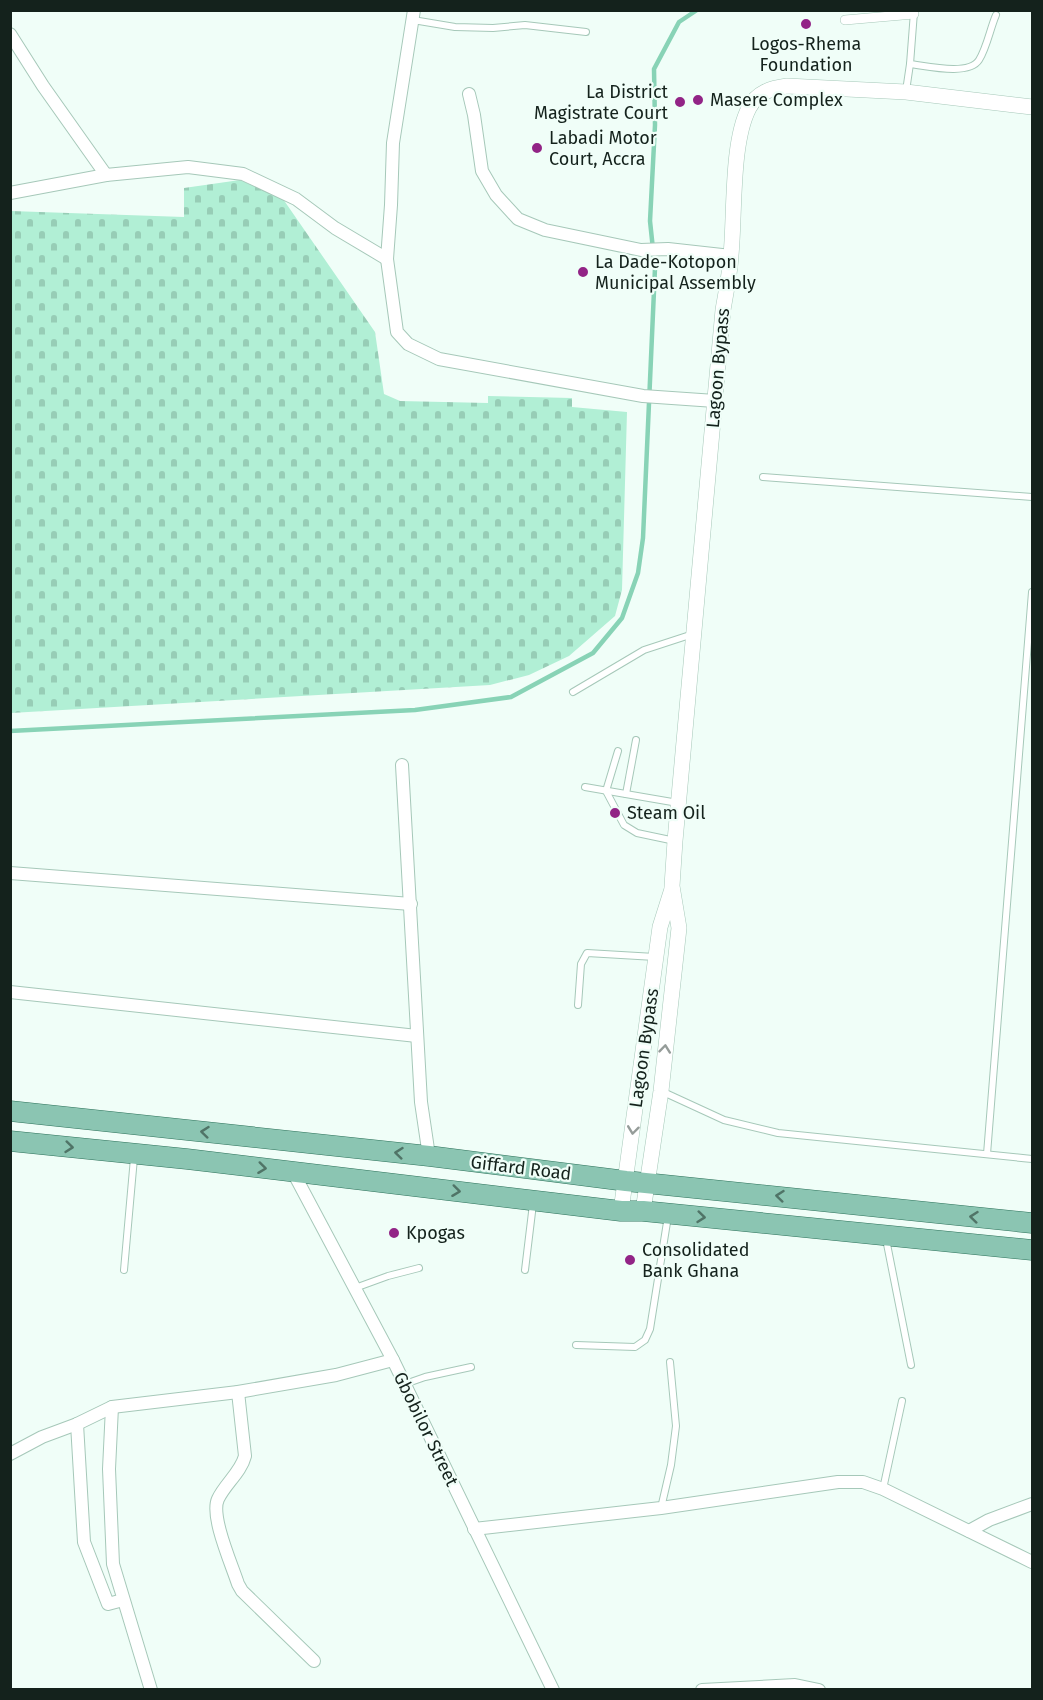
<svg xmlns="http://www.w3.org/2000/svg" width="1043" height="1700" font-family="'Fira Sans',sans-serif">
  <defs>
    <pattern id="cemetery-stones" width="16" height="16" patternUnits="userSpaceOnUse" patternTransform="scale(1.5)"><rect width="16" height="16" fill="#b1efd5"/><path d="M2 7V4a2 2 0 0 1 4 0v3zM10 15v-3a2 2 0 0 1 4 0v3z" fill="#97cdb6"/></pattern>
  </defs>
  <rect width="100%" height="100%" fill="#f0fef8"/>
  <polygon fill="url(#cemetery-stones)" points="240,180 283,199 375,332 384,394 400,401 488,403 488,396 572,398 572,407 627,412 622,590 615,616 569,656 529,675 490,685 11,713 11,211 184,217 184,188"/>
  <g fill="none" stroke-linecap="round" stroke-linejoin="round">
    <polyline stroke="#88d3b6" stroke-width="4.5" points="10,731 415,710 511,697 593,653 622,618 638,573 643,538 655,268 650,221 655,125 654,69 679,22 697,10"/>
    <defs>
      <g id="service">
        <polyline points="413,20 455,27 493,28 525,25 586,32"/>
        <path d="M910,64C927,66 969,76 979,60C987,47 990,29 996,15"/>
        <polyline points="906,91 910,64 914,12"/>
        <polyline points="763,477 1032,497"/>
        <polyline points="573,692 644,650 693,634"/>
        <polyline points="618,751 606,791 624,825 637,833 675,841"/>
        <polyline points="585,787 678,803"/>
        <polyline points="626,794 636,740"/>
        <polyline points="578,1005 581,964 587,953 655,957"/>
        <polyline points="661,1091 724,1120 778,1133 1032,1159"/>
        <polyline points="987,1154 1032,592"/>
        <polyline points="886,1239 911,1365"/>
        <polyline points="124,1270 134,1158"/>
        <polyline points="525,1270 533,1204"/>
        <polyline points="355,1288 388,1276 419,1268"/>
        <polyline points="576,1345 635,1347 645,1340 650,1329 668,1216"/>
        <polyline points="405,1384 425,1377 471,1367"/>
        <polyline points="883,1489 902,1401"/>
        <polyline points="661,1508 671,1465 676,1426 670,1362"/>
      </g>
      <polyline id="pedestrian" points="845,20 914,14"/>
      <g id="minor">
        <polyline points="414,10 393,143 391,205 387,259 397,332 408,344 439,359 643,396 715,401"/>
        <polyline points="10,34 43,86 106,175"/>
        <polyline points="469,94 474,115 482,171 496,195 518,219 545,230 641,250 668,249 731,256"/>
        <polyline points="10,193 106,175 188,167 243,174 296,199 335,228 387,259"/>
        <polyline points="402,765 421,1102 429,1156"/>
        <polyline points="10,873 411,904"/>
        <polyline points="10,992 417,1036"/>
        <polyline points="293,1172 393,1360 553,1690"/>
        <path d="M238,1392L245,1456C241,1472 225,1484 218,1499C210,1516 232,1565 238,1584L242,1591L314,1661"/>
        <polyline points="112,1407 109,1469 113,1564 151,1690"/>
        <polyline points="77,1424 84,1542 108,1604 123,1600"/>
        <polyline points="10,1454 42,1437 77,1424 112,1407 238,1392 336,1375 393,1360"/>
        <polyline points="474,1529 661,1508 838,1482 863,1482 883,1489 1032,1562"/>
        <polyline points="969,1531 989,1520 1032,1504"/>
        <polyline points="702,1690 795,1685 819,1690"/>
      </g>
      <g id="tertiary">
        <polyline points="621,1211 660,927 672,889"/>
        <path d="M643,1211L661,1091L679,928L672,886L675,841L723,310C726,292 730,273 731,255C735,214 731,142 749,108C757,92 772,88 787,86L906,92L1032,107"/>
      </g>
      <g id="primary">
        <polyline points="10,1111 429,1156 626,1181 1032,1223"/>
        <polyline points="10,1141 187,1159 621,1211 643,1211 1032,1250"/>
      </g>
    </defs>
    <use href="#service" stroke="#a6c8b9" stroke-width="8"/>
    <use href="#pedestrian" stroke="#a6c8b9" stroke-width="10"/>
    <use href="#minor" stroke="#a6c8b9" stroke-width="14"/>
    <use href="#tertiary" stroke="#a6c8b9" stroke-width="16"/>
    <use href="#primary" stroke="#2f735c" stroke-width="21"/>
    <use href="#service" stroke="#fff" stroke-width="6"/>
    <use href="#pedestrian" stroke="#fff" stroke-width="9"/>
    <use href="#minor" stroke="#fff" stroke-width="12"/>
    <use href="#tertiary" stroke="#fff" stroke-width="15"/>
    <use href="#primary" stroke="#8bc5b2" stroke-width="20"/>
  </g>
  <defs><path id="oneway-chevron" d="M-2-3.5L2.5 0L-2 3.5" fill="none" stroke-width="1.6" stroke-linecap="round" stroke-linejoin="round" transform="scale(1.5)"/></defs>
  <g stroke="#959c99">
    <use href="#oneway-chevron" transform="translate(665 1049) rotate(-84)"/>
    <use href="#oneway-chevron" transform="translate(633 1130) rotate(97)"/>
  </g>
  <g stroke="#507467">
    <use href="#oneway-chevron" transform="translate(205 1132) rotate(-174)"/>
    <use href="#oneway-chevron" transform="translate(69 1147) rotate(6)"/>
    <use href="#oneway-chevron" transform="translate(399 1153) rotate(-174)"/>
    <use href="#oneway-chevron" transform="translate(262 1168) rotate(7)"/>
    <use href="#oneway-chevron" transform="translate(456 1191) rotate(7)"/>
    <use href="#oneway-chevron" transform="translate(780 1196) rotate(-174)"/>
    <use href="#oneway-chevron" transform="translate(701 1217) rotate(6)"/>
    <use href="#oneway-chevron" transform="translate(974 1217) rotate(-174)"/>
  </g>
  <g fill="#922486" stroke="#f0fef8" stroke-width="2">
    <circle cx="806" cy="24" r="6"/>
    <circle cx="698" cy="100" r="6"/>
    <circle cx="680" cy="102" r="6"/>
    <circle cx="537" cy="148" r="6"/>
    <circle cx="583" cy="272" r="6"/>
    <circle cx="615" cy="813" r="6"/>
    <circle cx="394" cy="1233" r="6"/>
    <circle cx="630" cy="1260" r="6"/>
  </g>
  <g text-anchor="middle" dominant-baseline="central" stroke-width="4.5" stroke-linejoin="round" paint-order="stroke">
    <g font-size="18" fill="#14221c" stroke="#f0fef8" text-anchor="start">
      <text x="806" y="44" text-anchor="middle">Logos-Rhema<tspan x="806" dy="21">Foundation</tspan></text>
      <text x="668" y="92" text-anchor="end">La District<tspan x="668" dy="21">Magistrate Court</tspan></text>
      <text x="710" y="100">Masere Complex</text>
      <text x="549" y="138">Labadi Motor<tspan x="549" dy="21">Court, Accra</tspan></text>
      <text x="595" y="262">La Dade-Kotopon<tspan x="595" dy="21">Municipal Assembly</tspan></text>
      <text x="627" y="813">Steam Oil</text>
      <text x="406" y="1233">Kpogas</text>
      <text x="642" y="1250">Consolidated<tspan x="642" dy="21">Bank Ghana</tspan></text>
    </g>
    <g font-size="18" fill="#14221c" stroke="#f0fef8">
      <text transform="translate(718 368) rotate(-85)">Lagoon Bypass</text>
      <text transform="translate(644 1048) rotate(-82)">Lagoon Bypass</text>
      <text transform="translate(521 1168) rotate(7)">Giffard Road</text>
      <text transform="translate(426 1429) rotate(64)">Gbobilor Street</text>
    </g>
  </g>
  <rect width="1043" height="1700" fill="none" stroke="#14221c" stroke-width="24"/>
</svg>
